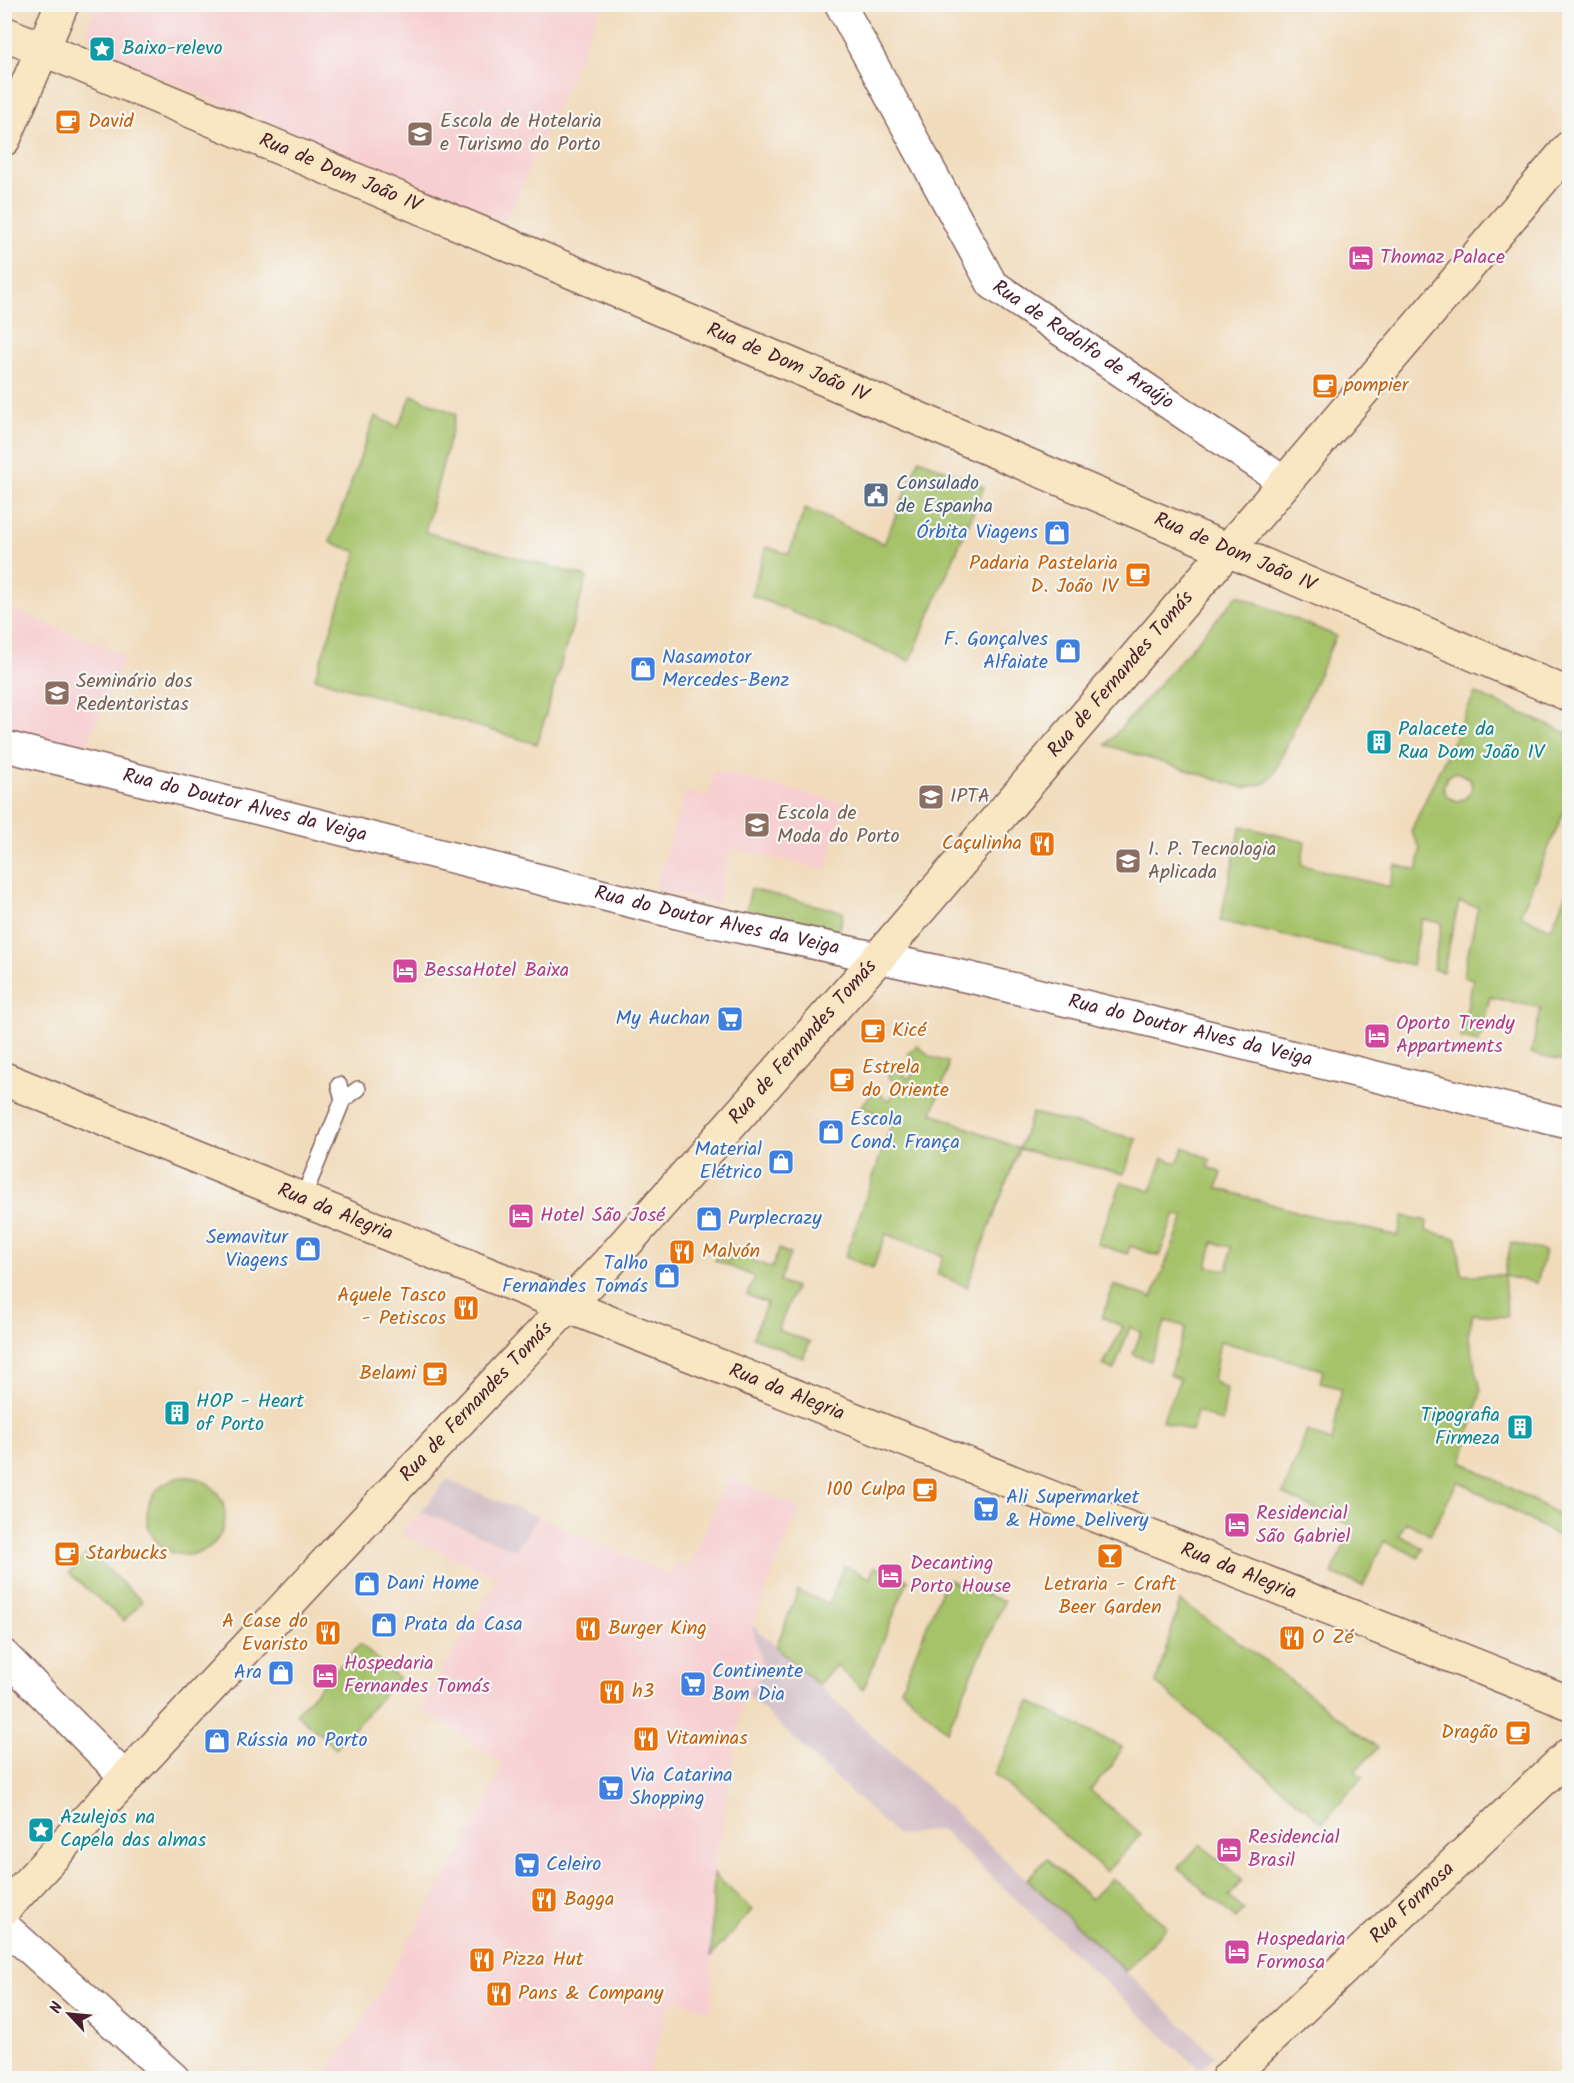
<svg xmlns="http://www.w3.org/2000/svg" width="1574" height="2083" font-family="Kalam,sans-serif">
  <rect width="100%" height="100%" fill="#f6f6f2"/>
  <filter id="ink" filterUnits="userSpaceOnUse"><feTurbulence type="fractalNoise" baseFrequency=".0167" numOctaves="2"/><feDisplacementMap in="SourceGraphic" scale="12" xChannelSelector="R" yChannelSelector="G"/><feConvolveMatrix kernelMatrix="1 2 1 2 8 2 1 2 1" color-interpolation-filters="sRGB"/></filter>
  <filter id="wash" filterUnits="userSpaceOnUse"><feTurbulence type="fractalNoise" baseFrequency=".008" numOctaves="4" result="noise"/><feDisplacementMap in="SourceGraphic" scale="24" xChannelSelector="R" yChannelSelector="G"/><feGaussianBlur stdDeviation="1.35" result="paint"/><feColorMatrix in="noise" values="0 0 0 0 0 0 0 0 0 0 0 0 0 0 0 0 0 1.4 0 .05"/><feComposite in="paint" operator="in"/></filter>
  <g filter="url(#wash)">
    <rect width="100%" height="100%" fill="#f1dbbb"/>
    <g fill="#f7cfd1">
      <polygon points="97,4 602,4 602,5 506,222 107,55 93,45 87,28"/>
      <polygon points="5,606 125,656 84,750 5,730"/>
      <polygon points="714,771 844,803 827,870 731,848 717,904 654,889 686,792 708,797"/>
      <polygon points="728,1476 800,1508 752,1625 764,1672 743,1699 714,1874 712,2011 672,1999 647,2078 320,2078 357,2032 483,1810 503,1764 420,1708 499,1577 400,1534 421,1512 515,1550 538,1517 671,1575 677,1563 689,1568"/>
    </g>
    <g fill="#d2bdc6">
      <polygon points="447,1480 538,1517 516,1550 421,1512"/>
      <polygon points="752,1625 802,1670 1215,2055 1200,2070 940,1829 898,1836 816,1760 747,1694 764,1672"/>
    </g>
    <g fill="#a6c36b" stroke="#78714b" stroke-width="1.5" fill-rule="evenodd">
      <polygon points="412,395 456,414 425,532 587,577 537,744 315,678 357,552 330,542 375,416 398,427"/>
      <polygon points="919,459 984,487 910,661 751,595 766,547 789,554 805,508 884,544"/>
      <polygon points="1238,595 1336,636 1273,776 1265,783 1244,788 1106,745"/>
      <path d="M1475,693L1569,734V800L1520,915L1551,929L1569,886L1570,1051L1567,1062L1531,1054L1541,1008L1490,997L1479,1042L1461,1038L1473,979L1463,976L1478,907L1459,902L1443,972L1433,969L1442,923L1422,919L1412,965L1220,921L1241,826L1305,842L1301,865L1390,887L1395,865L1418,870L1420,848L1411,831ZM1456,772L1470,778L1472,789L1466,798L1457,801L1447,797L1443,787L1447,777Z"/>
      <polygon points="751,889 843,912 839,933 746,911"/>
      <polygon points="917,1045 931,1057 948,1062 947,1072 932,1113 1019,1149 1032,1113 1137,1139 1124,1174 1019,1149 967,1287 937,1274 943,1256 886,1234 873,1268 845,1257 893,1120 860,1107 876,1090 888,1101 900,1088 888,1076 895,1068 908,1079 920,1065 908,1054"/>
      <path d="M1184,1147L1211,1160L1208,1167L1222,1173L1217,1188L1305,1214L1398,1236L1403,1216L1427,1221L1426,1231L1457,1238L1462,1275H1504L1511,1243L1545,1251L1537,1283L1504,1276L1507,1317L1473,1314L1468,1334L1481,1391L1462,1462L1569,1520V1529L1564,1539L1458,1481L1430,1535L1406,1522L1399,1535L1423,1548L1419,1557L1384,1541L1363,1586L1332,1574L1352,1526L1283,1494L1307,1431L1332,1443L1341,1388L1320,1383L1323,1370L1220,1341L1213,1381L1227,1389L1222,1422L1197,1411L1192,1432L1162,1421L1180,1379L1169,1375L1186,1327L1166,1321L1150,1361L1133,1354L1141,1332L1130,1327L1114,1370L1103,1365L1123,1327L1102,1317L1114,1285L1152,1298L1184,1217L1175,1214L1159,1256L1130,1246L1127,1254L1097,1244L1122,1182L1151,1191L1163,1158L1177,1163ZM1213,1242L1231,1247L1228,1270L1207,1267Z"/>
      <polygon points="779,1249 790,1254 779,1282 795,1288 778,1330 810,1342 803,1358 753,1337 767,1303 747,1295 755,1277 715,1260 717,1255 731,1260 734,1253 772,1268"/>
      <circle cx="186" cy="1516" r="39"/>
      <polygon points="88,1552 142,1601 124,1621 69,1573"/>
      <polygon points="844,1566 870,1578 874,1567 908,1580 863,1690 836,1665 818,1685 776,1647 798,1591 829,1604"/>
      <polygon points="946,1579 1004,1602 947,1731 901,1689"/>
      <polygon points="1180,1601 1259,1656 1378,1748 1355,1771 1362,1777 1323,1823 1156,1683"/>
      <polygon points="360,1644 398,1678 336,1749 296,1713"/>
      <polygon points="1030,1702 1122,1747 1111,1767 1090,1790 1141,1834 1106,1872 994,1774"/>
      <polygon points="1200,1844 1242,1880 1229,1897 1244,1910 1236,1919 1179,1868"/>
      <polygon points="1047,1859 1091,1899 1112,1878 1167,1927 1125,1971 1027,1879"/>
      <polygon points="714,1874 752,1910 711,1956"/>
    </g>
  </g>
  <g filter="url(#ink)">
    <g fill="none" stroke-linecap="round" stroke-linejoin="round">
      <defs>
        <g id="lane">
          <polyline points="339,1085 343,1100"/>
          <polyline points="302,1200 343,1100 358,1089"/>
        </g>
        <g id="street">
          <path id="s1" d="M840,4L992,284L1286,483"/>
          <path id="s2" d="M4,746L695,918L972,978L1570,1124"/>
          <polyline points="4,1655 125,1777"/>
          <polyline points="4,1926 174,2078"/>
        </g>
        <g id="secondary">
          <path id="s3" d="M4,33L285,150L1570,695"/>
          <polyline points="4,139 62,4"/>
          <path id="s4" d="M4,1079L517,1286L1570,1703"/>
          <path id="s5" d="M4,1909L405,1478L609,1262L878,958L1191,593L1570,147"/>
          <path id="s6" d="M1228,2078L1570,1754"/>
        </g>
      </defs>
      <use href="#lane" stroke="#84615d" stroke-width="18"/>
      <use href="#street" stroke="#84615d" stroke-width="33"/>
      <use href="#secondary" stroke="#84615d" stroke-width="36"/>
      <use href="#lane" stroke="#fff" stroke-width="15"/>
      <use href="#street" stroke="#fff" stroke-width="30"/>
      <use href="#secondary" stroke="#f9e7c3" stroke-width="33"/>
    </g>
  </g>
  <defs>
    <symbol id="sight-square" viewBox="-11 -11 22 22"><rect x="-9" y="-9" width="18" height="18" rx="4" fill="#0f9aa8" stroke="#f6f6f2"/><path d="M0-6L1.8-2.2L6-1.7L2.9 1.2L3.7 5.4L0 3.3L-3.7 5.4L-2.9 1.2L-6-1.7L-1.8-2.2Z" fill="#fff"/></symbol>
    <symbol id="cafe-square" viewBox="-11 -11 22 22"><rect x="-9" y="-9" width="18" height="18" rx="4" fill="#e8710a" stroke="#f6f6f2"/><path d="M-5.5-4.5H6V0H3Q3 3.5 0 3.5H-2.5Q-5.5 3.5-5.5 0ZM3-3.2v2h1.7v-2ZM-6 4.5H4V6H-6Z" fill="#fff"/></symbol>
    <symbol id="school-square" viewBox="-11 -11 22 22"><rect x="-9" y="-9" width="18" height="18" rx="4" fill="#8d6e63" stroke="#f6f6f2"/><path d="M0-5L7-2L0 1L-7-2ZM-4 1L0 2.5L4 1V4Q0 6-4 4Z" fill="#fff"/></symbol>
    <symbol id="hotel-square" viewBox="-11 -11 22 22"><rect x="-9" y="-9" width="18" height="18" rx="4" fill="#d1479c" stroke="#f6f6f2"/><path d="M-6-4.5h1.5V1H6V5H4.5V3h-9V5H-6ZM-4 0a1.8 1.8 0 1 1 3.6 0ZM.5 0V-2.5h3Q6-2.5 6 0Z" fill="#fff"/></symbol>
    <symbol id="civic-square" viewBox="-11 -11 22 22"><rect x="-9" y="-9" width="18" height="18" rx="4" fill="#5c6f8a" stroke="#f6f6f2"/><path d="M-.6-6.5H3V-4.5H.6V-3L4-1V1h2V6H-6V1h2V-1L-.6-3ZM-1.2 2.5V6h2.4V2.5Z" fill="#fff"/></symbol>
    <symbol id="shop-square" viewBox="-11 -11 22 22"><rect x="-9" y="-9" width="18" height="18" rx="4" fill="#3f7fe0" stroke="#f6f6f2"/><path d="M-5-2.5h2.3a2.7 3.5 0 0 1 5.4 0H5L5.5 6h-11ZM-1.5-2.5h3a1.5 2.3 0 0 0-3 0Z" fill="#fff"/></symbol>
    <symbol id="building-square" viewBox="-11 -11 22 22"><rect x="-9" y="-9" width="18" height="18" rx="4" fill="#0f9aa8" stroke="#f6f6f2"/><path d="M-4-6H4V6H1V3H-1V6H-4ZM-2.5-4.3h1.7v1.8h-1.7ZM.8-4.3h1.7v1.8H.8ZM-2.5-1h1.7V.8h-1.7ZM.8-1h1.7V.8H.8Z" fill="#fff"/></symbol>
    <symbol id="university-square" viewBox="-11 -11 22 22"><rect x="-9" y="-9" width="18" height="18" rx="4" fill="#8d6e63" stroke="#f6f6f2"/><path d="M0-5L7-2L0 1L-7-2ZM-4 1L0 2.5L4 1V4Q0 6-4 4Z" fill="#fff"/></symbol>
    <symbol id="restaurant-square" viewBox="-11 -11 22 22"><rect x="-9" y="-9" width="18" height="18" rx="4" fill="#e8710a" stroke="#f6f6f2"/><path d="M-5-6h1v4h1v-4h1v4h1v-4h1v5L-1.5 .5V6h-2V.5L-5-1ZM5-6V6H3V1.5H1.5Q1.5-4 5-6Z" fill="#fff"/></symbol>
    <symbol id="supermarket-square" viewBox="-11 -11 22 22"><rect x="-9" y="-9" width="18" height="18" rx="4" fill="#3f7fe0" stroke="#f6f6f2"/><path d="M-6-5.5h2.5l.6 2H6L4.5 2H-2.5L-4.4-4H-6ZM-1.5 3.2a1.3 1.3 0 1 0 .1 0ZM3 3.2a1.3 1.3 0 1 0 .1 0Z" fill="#fff"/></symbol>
    <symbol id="bar-square" viewBox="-11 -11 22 22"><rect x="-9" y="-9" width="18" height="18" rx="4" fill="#e8710a" stroke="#f6f6f2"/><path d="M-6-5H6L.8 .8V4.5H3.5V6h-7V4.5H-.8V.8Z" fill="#fff"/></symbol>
  </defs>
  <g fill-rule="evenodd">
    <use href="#sight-square" x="87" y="34" width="30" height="30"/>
    <use href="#cafe-square" x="53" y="107" width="30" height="30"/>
    <use href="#school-square" x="405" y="119" width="30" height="30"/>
    <use href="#hotel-square" x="1346" y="243" width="30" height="30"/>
    <use href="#cafe-square" x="1310" y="371" width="30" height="30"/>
    <use href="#civic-square" x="861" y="480" width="30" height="30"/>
    <use href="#shop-square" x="1042" y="518" width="30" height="30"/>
    <use href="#cafe-square" x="1123" y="560" width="30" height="30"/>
    <use href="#shop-square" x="1053" y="636" width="30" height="30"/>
    <use href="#shop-square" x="628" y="654" width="30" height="30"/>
    <use href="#school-square" x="42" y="678" width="30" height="30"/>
    <use href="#building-square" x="1364" y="727" width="30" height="30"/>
    <use href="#university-square" x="916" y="782" width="30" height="30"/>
    <use href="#school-square" x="742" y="810" width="30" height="30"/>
    <use href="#restaurant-square" x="1027" y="829" width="30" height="30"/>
    <use href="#university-square" x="1113" y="846" width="30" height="30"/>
    <use href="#hotel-square" x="390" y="956" width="30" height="30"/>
    <use href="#supermarket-square" x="715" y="1004" width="30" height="30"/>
    <use href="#cafe-square" x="858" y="1016" width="30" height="30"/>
    <use href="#hotel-square" x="1362" y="1021" width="30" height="30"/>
    <use href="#cafe-square" x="827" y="1065" width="30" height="30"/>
    <use href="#shop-square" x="816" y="1117" width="30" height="30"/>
    <use href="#shop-square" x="766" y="1147" width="30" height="30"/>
    <use href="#hotel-square" x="506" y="1201" width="30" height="30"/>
    <use href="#shop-square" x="694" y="1204" width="30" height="30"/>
    <use href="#shop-square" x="293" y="1234" width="30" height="30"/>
    <use href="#restaurant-square" x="667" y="1237" width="30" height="30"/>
    <use href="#shop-square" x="652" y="1261" width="30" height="30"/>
    <use href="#restaurant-square" x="451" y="1293" width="30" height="30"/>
    <use href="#cafe-square" x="420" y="1359" width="30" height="30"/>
    <use href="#building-square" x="162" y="1398" width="30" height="30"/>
    <use href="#building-square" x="1505" y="1412" width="30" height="30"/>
    <use href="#cafe-square" x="910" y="1475" width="30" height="30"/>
    <use href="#supermarket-square" x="971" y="1494" width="30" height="30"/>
    <use href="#hotel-square" x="1222" y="1510" width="30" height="30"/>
    <use href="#cafe-square" x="52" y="1539" width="30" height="30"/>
    <use href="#bar-square" x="1095" y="1541" width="30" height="30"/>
    <use href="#hotel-square" x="875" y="1561" width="30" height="30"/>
    <use href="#shop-square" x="352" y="1569" width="30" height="30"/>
    <use href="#shop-square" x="369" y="1610" width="30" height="30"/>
    <use href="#restaurant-square" x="573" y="1614" width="30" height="30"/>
    <use href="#restaurant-square" x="313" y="1618" width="30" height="30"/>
    <use href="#restaurant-square" x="1277" y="1623" width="30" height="30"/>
    <use href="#shop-square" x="266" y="1658" width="30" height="30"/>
    <use href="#hotel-square" x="310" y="1661" width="30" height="30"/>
    <use href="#supermarket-square" x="678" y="1669" width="30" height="30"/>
    <use href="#restaurant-square" x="597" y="1677" width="30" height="30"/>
    <use href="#cafe-square" x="1503" y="1718" width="30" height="30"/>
    <use href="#restaurant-square" x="631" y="1724" width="30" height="30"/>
    <use href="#shop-square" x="202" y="1726" width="30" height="30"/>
    <use href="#supermarket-square" x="596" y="1773" width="30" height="30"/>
    <use href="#sight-square" x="26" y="1815" width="30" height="30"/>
    <use href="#hotel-square" x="1214" y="1835" width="30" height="30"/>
    <use href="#supermarket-square" x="512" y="1850" width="30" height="30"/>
    <use href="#restaurant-square" x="529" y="1885" width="30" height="30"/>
    <use href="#hotel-square" x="1222" y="1937" width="30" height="30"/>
    <use href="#restaurant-square" x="467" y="1945" width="30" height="30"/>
    <use href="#restaurant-square" x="484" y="1979" width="30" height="30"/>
  </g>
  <g text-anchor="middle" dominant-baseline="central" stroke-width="4.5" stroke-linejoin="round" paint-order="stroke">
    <g font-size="20" fill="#0d838f" stroke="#f6f6f2" text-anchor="start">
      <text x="122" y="49">Baixo-relevo</text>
      <text x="1398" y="730">Palacete da<tspan x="1398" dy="23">Rua Dom João IV</tspan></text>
      <text x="196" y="1402">HOP - Heart<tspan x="196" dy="23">of Porto</tspan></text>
      <text x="1500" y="1416" text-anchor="end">Tipografia<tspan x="1500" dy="23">Firmeza</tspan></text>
      <text x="60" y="1818">Azulejos na<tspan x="60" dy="23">Capela das almas</tspan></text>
    </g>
    <g font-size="20" fill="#c56008" stroke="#f6f6f2" text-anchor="start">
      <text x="88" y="122">David</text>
      <text x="1344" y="386">pompier</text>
      <text x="1118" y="564" text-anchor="end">Padaria Pastelaria<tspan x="1118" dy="23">D. João IV</tspan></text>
      <text x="1022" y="844" text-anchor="end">Caçulinha</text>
      <text x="892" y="1031">Kicé</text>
      <text x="862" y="1068">Estrela<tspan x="862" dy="23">do Oriente</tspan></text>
      <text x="702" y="1252">Malvón</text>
      <text x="446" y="1296" text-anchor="end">Aquele Tasco<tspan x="446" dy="23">- Petiscos</tspan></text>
      <text x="416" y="1374" text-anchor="end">Belami</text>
      <text x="906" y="1490" text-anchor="end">100 Culpa</text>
      <text x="86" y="1554">Starbucks</text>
      <text x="1110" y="1585" text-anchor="middle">Letraria - Craft<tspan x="1110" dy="23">Beer Garden</tspan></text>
      <text x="308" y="1622" text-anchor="end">A Case do<tspan x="308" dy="23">Evaristo</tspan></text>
      <text x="608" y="1629">Burger King</text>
      <text x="1312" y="1638">O Zé</text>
      <text x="632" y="1692">h3</text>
      <text x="1498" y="1733" text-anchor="end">Dragão</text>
      <text x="666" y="1739">Vitaminas</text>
      <text x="564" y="1900">Bagga</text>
      <text x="502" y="1960">Pizza Hut</text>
      <text x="518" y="1994">Pans &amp; Company</text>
    </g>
    <g font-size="20" fill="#785e54" stroke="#f6f6f2" text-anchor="start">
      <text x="440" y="122">Escola de Hotelaria<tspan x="440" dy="23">e Turismo do Porto</tspan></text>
      <text x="76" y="682">Seminário dos<tspan x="76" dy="23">Redentoristas</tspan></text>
      <text x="950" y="797">IPTA</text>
      <text x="777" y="814">Escola de<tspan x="777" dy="23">Moda do Porto</tspan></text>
      <text x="1148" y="850">I. P. Tecnologia<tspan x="1148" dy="23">Aplicada</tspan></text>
    </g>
    <g font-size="20" fill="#4a1f2b" stroke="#f6f6f2">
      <text stroke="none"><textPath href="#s3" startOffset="364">Rua de Dom João IV</textPath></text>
      <text stroke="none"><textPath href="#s1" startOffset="428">Rua de Rodolfo de Araújo</textPath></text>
      <text stroke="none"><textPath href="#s3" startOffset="850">Rua de Dom João IV</textPath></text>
      <text stroke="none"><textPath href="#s3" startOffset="1336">Rua de Dom João IV</textPath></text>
      <text stroke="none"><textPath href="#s5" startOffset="1665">Rua de Fernandes Tomás</textPath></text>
      <text stroke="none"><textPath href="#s2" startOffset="248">Rua do Doutor Alves da Veiga</textPath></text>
      <text stroke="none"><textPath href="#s2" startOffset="734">Rua do Doutor Alves da Veiga</textPath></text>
      <text stroke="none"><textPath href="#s2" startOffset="1220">Rua do Doutor Alves da Veiga</textPath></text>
      <text stroke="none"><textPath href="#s5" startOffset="1179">Rua de Fernandes Tomás</textPath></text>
      <text stroke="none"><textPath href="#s4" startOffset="357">Rua da Alegria</textPath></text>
      <text stroke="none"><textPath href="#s4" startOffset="843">Rua da Alegria</textPath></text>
      <text stroke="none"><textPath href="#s5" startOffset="693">Rua de Fernandes Tomás</textPath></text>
      <text stroke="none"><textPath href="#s4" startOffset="1329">Rua da Alegria</textPath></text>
      <text stroke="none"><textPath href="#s6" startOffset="254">Rua Formosa</textPath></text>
    </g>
    <g font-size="20" fill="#b23c85" stroke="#f6f6f2" text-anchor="start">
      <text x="1380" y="258">Thomaz Palace</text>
      <text x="424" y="971">BessaHotel Baixa</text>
      <text x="1396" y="1024">Oporto Trendy<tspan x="1396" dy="23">Appartments</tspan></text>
      <text x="540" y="1216">Hotel São José</text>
      <text x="1256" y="1514">Residencial<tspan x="1256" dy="23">São Gabriel</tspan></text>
      <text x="910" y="1564">Decanting<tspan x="910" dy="23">Porto House</tspan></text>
      <text x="344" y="1664">Hospedaria<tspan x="344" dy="23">Fernandes Tomás</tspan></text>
      <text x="1248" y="1838">Residencial<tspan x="1248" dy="23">Brasil</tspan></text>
      <text x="1256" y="1940">Hospedaria<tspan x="1256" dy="23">Formosa</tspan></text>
    </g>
    <g font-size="20" fill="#4e5e75" stroke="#f6f6f2" text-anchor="start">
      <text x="896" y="484">Consulado<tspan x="896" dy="23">de Espanha</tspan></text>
    </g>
    <g font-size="20" fill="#366cbe" stroke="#f6f6f2" text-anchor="start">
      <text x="1038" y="533" text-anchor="end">Órbita Viagens</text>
      <text x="1048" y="640" text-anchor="end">F. Gonçalves<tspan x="1048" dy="23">Alfaiate</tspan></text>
      <text x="662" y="658">Nasamotor<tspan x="662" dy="23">Mercedes-Benz</tspan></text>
      <text x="710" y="1019" text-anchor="end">My Auchan</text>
      <text x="850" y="1120">Escola<tspan x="850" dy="23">Cond. França</tspan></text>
      <text x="762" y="1150" text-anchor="end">Material<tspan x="762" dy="23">Elétrico</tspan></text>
      <text x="728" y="1219">Purplecrazy</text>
      <text x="288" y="1238" text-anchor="end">Semavitur<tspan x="288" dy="23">Viagens</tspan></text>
      <text x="648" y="1264" text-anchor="end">Talho<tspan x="648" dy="23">Fernandes Tomás</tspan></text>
      <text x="1006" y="1498">Ali Supermarket<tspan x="1006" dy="23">&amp; Home Delivery</tspan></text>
      <text x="386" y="1584">Dani Home</text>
      <text x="404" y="1625">Prata da Casa</text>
      <text x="712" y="1672">Continente<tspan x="712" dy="23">Bom Dia</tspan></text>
      <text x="262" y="1673" text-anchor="end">Ara</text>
      <text x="236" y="1741">Rússia no Porto</text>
      <text x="630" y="1776">Via Catarina<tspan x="630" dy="23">Shopping</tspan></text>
      <text x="546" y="1865">Celeiro</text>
    </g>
  </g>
  <rect width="1574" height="2083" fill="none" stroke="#f6f6f2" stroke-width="24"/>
  <g transform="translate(69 2014) rotate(296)" stroke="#f6f6f2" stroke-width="4.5" paint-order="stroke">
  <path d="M0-4.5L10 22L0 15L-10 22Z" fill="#4a1f2b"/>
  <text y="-9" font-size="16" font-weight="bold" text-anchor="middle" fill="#4a1f2b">N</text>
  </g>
</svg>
